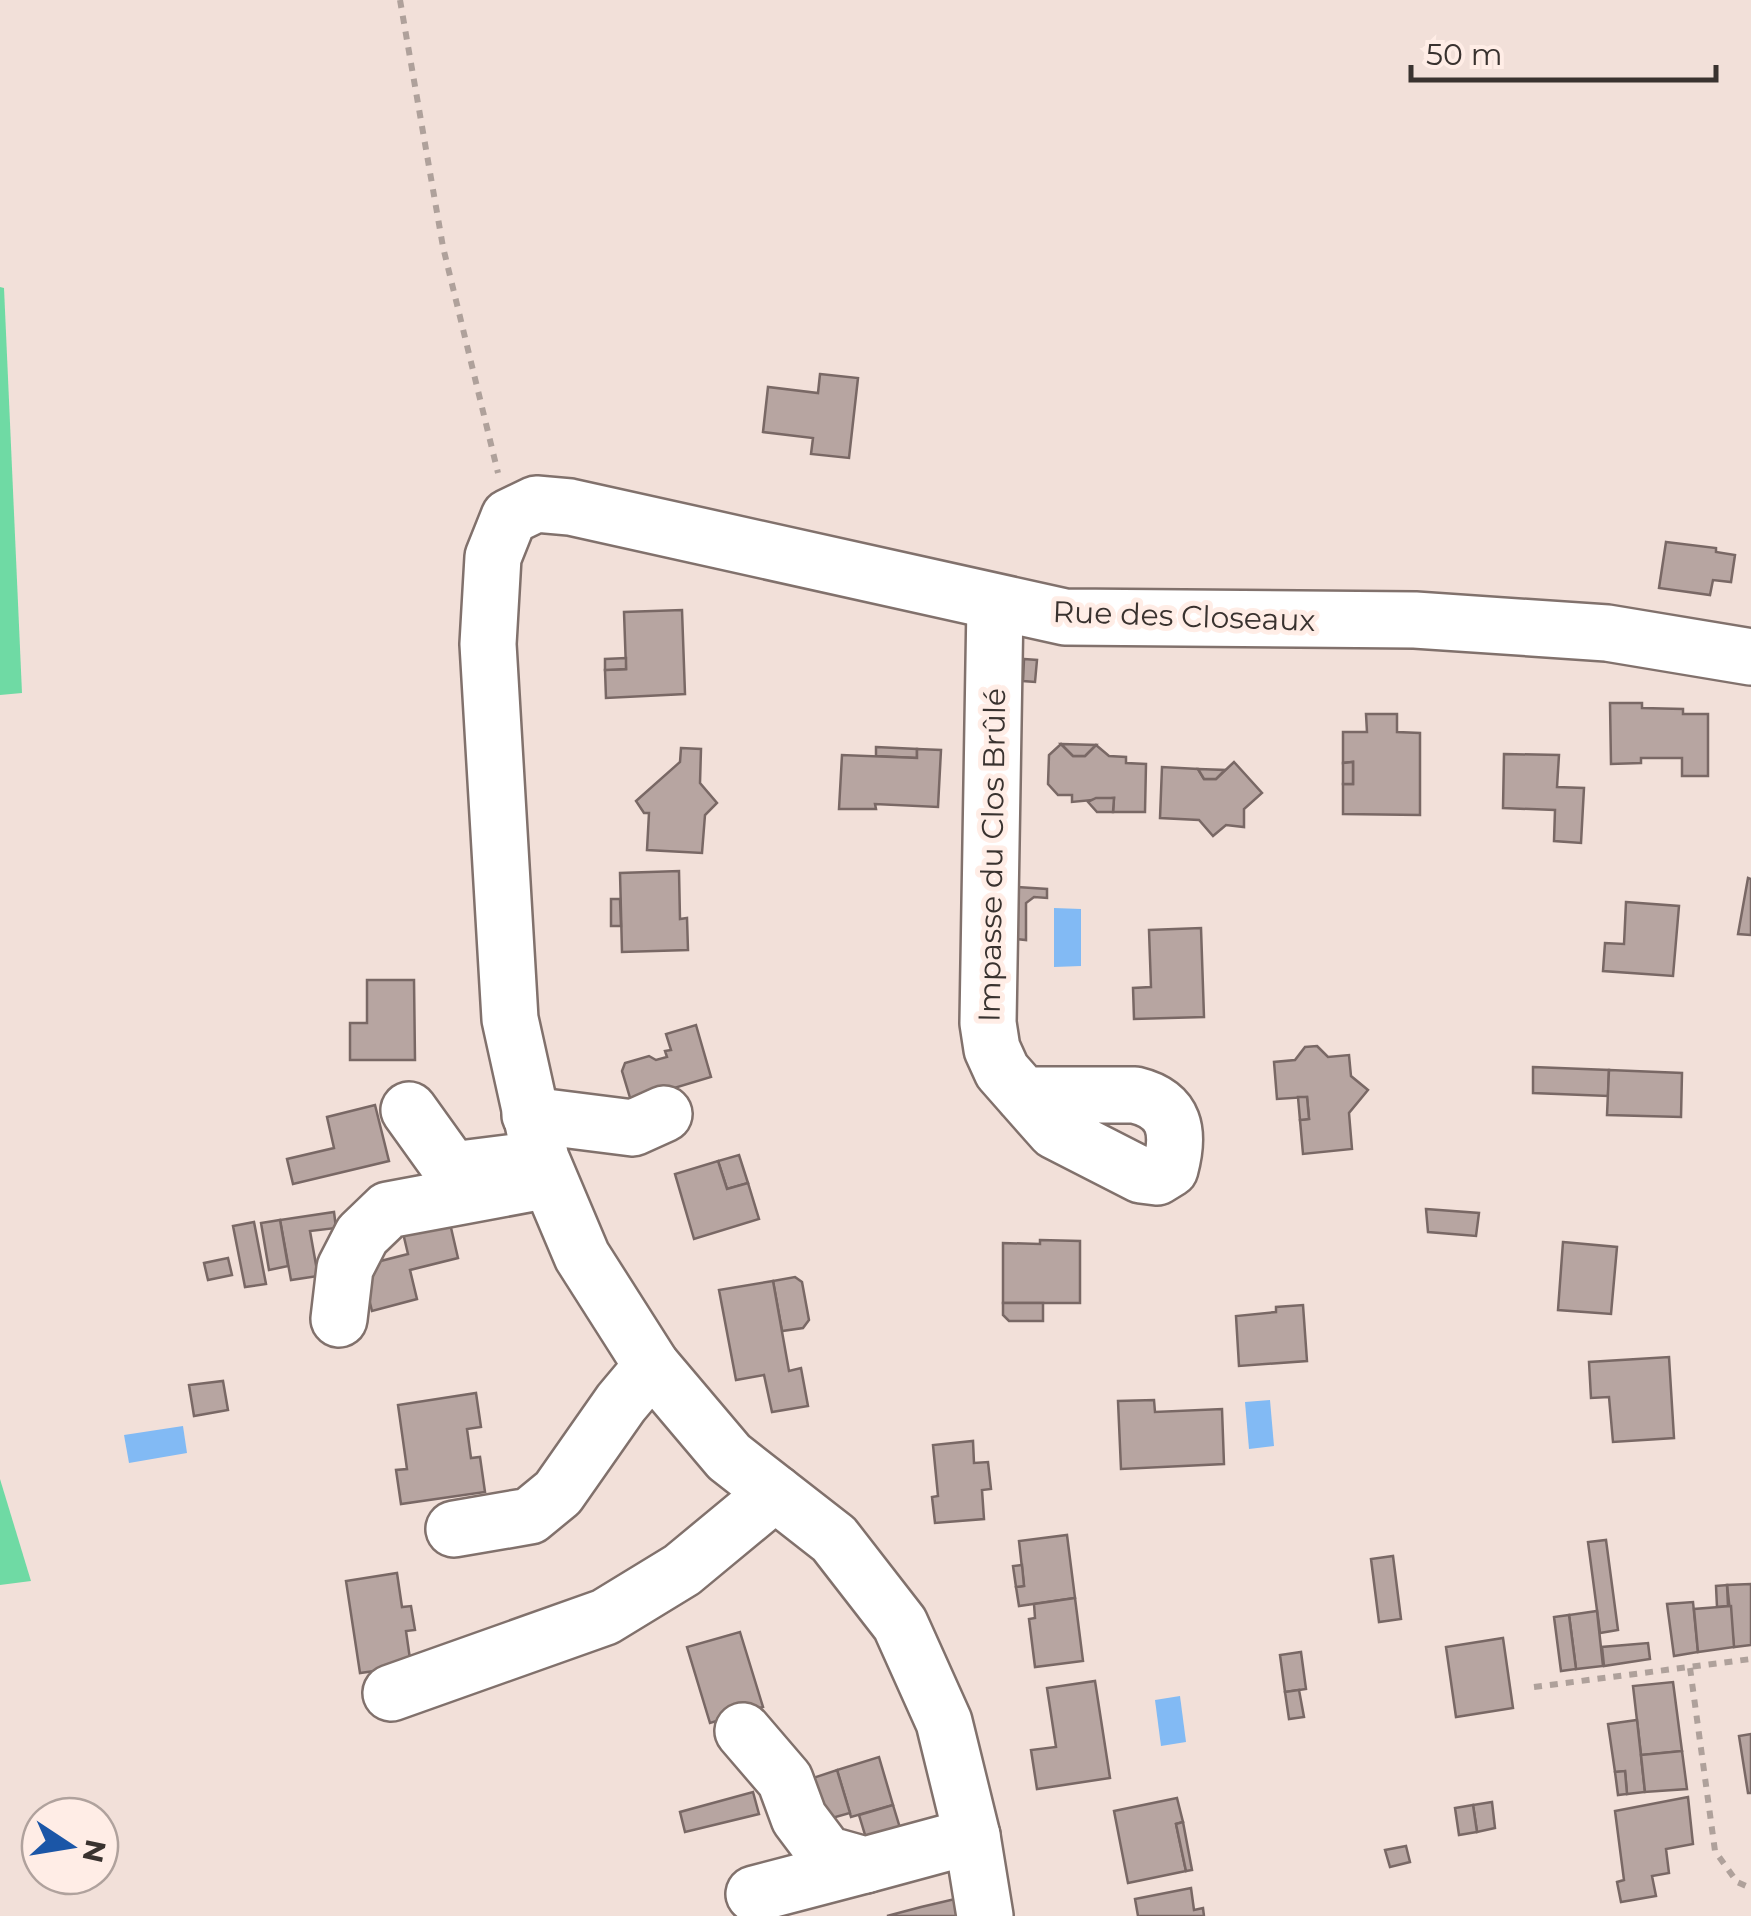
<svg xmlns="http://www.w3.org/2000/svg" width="1751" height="1916" font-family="Montserrat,sans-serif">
  <rect width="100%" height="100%" fill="#f2e0d9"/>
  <g fill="#6fdaa4">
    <polygon points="0,287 4,288 22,693 0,695"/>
    <polygon points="0,1479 31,1581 0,1585"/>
  </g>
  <g fill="#82baf4">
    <polygon points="1054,908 1081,909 1081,966 1054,967"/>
    <polygon points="1270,1400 1274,1446 1249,1449 1245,1402"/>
    <polygon points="183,1426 187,1453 129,1463 124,1435"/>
    <polygon points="1180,1696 1186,1742 1161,1746 1155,1700"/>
  </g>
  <g fill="#b7a5a1" stroke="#796865" stroke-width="2.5">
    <polygon points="820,374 858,378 849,458 811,454 813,438 763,432 768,387 818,393"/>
    <polygon points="1666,542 1716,548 1716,552 1735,555 1731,582 1713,580 1710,595 1659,588"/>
    <polygon points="682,610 685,694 606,698 605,670 626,669 624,612"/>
    <polygon points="626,658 626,669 605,670 605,659"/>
    <polygon points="1024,659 1037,660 1035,682 1023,681"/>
    <polygon points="1610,703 1642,703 1642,708 1683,709 1683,714 1708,714 1708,776 1682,776 1682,758 1641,758 1641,763 1611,764"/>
    <polygon points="1366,714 1397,714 1397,732 1420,733 1420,815 1343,814 1343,784 1353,784 1353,762 1343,763 1343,732 1367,732"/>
    <polygon points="1061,744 1073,756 1085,756 1096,745 1109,756 1126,757 1126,763 1146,764 1145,812 1113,812 1114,798 1072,802 1072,795 1058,795 1048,784 1049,755"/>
    <polygon points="1061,744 1096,745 1085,756 1073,756"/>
    <polygon points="876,747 917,749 917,758 876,756"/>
    <polygon points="681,748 701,749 700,783 717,803 705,815 702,853 647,850 649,813 644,813 636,801 680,762"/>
    <polygon points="917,749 941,750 938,807 875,804 876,809 839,809 842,755 917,758"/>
    <polygon points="1504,754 1559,755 1557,787 1584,788 1581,843 1554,841 1555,810 1503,808"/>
    <polygon points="1234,762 1262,793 1244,809 1244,827 1226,825 1213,836 1199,820 1160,818 1162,767 1198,769 1204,779 1216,779"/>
    <polygon points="1353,762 1353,784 1343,784 1343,763"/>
    <polygon points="1198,769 1225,770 1216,779 1204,779"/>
    <polygon points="1096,798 1114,798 1113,812 1097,812 1088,802"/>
    <polygon points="679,871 680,919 687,918 688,950 622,952 620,873"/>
    <polygon points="1748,878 1751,879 1751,935 1738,934"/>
    <polygon points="1017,887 1047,889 1047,898 1034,897 1026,903 1026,940 1016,939"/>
    <polygon points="611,899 620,899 621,926 611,926"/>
    <polygon points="1626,902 1679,906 1673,976 1603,971 1605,943 1624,944"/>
    <polygon points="1201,928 1204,1017 1134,1019 1133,988 1151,987 1149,930"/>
    <polygon points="367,980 414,980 415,1060 350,1060 350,1023 367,1023"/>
    <polygon points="696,1025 711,1077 631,1101 622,1071 625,1063 649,1056 656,1060 667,1057 665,1051 671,1050 666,1034"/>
    <polygon points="1317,1046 1328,1057 1349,1055 1351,1076 1368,1090 1349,1113 1352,1149 1303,1154 1300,1120 1309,1119 1307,1097 1277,1099 1274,1062 1295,1060 1305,1047"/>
    <polygon points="1533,1067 1609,1070 1608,1096 1533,1093"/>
    <polygon points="1609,1070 1682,1073 1681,1117 1607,1115"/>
    <polygon points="1298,1097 1307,1097 1309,1119 1300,1120"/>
    <polygon points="375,1105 389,1161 293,1184 287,1159 334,1148 327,1117"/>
    <polygon points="739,1155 748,1183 727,1189 718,1161"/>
    <polygon points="718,1161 727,1189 748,1183 759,1219 694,1239 675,1174"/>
    <polygon points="446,1206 458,1258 410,1270 417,1299 372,1311 361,1266 408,1254 399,1216"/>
    <polygon points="1426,1209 1479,1213 1476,1236 1428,1232"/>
    <polygon points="334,1212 336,1228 310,1231 318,1276 291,1280 280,1220"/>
    <polygon points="280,1220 288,1266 269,1270 261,1223"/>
    <polygon points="254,1222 266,1284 245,1287 233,1226"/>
    <polygon points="1040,1240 1080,1241 1080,1303 1003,1303 1003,1243 1040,1244"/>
    <polygon points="1563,1242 1617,1247 1611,1314 1558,1310"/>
    <polygon points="228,1258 232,1275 208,1280 204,1263"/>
    <polygon points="795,1277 802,1282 809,1320 803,1328 782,1331 773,1281"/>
    <polygon points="773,1281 789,1371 801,1368 808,1406 772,1412 764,1375 736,1380 719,1290"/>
    <polygon points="1003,1303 1043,1303 1043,1321 1009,1321 1003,1315"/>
    <polygon points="1303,1305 1307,1361 1239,1366 1236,1316 1276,1312 1276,1307"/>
    <polygon points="1669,1357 1674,1438 1613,1442 1609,1397 1591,1398 1589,1362"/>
    <polygon points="223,1381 228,1410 194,1416 189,1385"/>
    <polygon points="476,1393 481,1427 467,1429 471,1458 480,1457 485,1492 401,1504 396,1470 407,1469 398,1405"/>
    <polygon points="1154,1400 1155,1412 1222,1409 1224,1464 1121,1469 1118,1401"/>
    <polygon points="973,1441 974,1463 988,1462 991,1489 982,1490 984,1519 935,1523 932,1497 938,1496 933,1445"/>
    <polygon points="1067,1535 1075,1598 1019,1606 1016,1587 1024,1586 1019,1541"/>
    <polygon points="1606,1540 1618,1630 1600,1633 1588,1542"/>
    <polygon points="1393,1556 1401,1619 1379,1622 1371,1559"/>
    <polygon points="1022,1565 1024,1586 1016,1587 1013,1566"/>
    <polygon points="397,1573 402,1607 411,1606 415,1630 406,1631 411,1666 360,1673 346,1581"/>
    <polygon points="1751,1584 1751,1645 1734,1647 1727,1585"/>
    <polygon points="1727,1585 1728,1606 1717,1607 1716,1586"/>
    <polygon points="1075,1598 1083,1661 1035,1667 1029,1619 1035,1618 1034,1604"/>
    <polygon points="1693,1602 1698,1652 1674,1656 1667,1604"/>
    <polygon points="1731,1606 1734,1647 1698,1652 1694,1609"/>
    <polygon points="1597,1611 1603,1666 1576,1669 1569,1615"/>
    <polygon points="1569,1615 1576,1669 1561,1671 1554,1617"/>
    <polygon points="740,1632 763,1707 710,1723 687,1647"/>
    <polygon points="1503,1638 1513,1708 1456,1717 1446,1647"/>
    <polygon points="1648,1643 1650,1659 1604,1666 1602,1647"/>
    <polygon points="1301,1652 1306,1689 1285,1692 1280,1655"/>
    <polygon points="1095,1681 1110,1778 1037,1789 1031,1750 1056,1747 1047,1688"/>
    <polygon points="1673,1682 1682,1751 1641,1755 1633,1686"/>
    <polygon points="1299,1690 1304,1717 1289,1719 1285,1692"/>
    <polygon points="1637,1720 1645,1792 1627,1794 1625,1771 1615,1772 1608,1724"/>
    <polygon points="1751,1734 1751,1793 1748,1793 1739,1736"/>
    <polygon points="1682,1751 1687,1789 1645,1792 1641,1755"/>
    <polygon points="879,1757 893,1805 851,1817 837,1770"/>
    <polygon points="837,1770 850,1813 832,1818 830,1813 820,1815 810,1779"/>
    <polygon points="1625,1771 1627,1794 1618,1795 1615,1772"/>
    <polygon points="753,1792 759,1814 685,1832 680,1812"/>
    <polygon points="1688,1797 1693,1844 1666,1849 1669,1873 1652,1876 1656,1896 1621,1902 1617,1882 1624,1880 1615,1811"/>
    <polygon points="1177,1798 1183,1822 1176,1824 1186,1871 1128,1883 1114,1811"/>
    <polygon points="1492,1802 1495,1828 1477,1832 1473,1805"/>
    <polygon points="893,1805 900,1828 866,1838 859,1815"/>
    <polygon points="1473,1805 1477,1832 1459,1835 1455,1808"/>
    <polygon points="1183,1822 1192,1870 1186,1871 1176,1824"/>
    <polygon points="1406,1846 1410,1862 1390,1867 1385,1850"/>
    <polygon points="1191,1888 1194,1910 1203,1908 1204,1916 1138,1916 1135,1899"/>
    <polygon points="955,1899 959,1916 887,1916 921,1907"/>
  </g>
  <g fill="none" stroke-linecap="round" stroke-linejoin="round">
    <defs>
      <g id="minor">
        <path d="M995,604L988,1023L992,1049L1002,1071L1055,1131L1141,1175L1157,1177L1170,1169C1180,1132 1176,1105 1135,1095H1023"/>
        <polyline points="409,1110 452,1170 515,1162"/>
        <polyline points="530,1115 633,1128 664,1114"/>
        <polyline points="339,1319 345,1268 362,1235 388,1210 549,1180"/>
        <polyline points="454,1529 530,1516 558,1493 621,1403 652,1366"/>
        <polyline points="391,1693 605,1617 682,1570 775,1493"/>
        <polyline points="743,1731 785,1780 799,1818 826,1854 865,1865 972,1836"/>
        <polyline points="754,1894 865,1865"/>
        <polyline points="985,1916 972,1836 944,1722 900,1624 834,1539 729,1457 652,1366 582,1256 541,1159 510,1019 488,644 493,557 509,517 536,504 570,507 1065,617 1415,620 1607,633 1751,657"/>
      </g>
    </defs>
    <use href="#minor" stroke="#81716c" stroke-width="60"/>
    <g stroke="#afa19b" stroke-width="6" stroke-dasharray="8 8" stroke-linecap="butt">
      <polyline points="400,0 443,247 498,473"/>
      <polyline points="1690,1668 1715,1851 1737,1882 1751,1888"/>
      <polyline points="1534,1687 1751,1659"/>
    </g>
    <use href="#minor" stroke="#fff" stroke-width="55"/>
  </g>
  <g text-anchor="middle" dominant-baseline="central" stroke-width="10" stroke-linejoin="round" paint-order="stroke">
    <g font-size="30" fill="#39322f" stroke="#ffede6">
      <text transform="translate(1184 616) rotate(2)">Rue des Closeaux</text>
      <text transform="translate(992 855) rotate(-89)">Impasse du Clos Brûlé</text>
    </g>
  </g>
  <g transform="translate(70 1846) rotate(102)"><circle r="48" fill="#ffede6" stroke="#b0a29d" stroke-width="2.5"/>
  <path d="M0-8L18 38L0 25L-18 38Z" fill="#1b56a7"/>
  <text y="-15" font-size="28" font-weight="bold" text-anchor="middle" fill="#39322f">N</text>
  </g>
  <path d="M1411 65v15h305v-15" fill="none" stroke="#39322f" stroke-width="5"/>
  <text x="1426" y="65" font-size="30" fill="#39322f" stroke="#ffede6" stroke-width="8" paint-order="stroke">50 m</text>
</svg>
